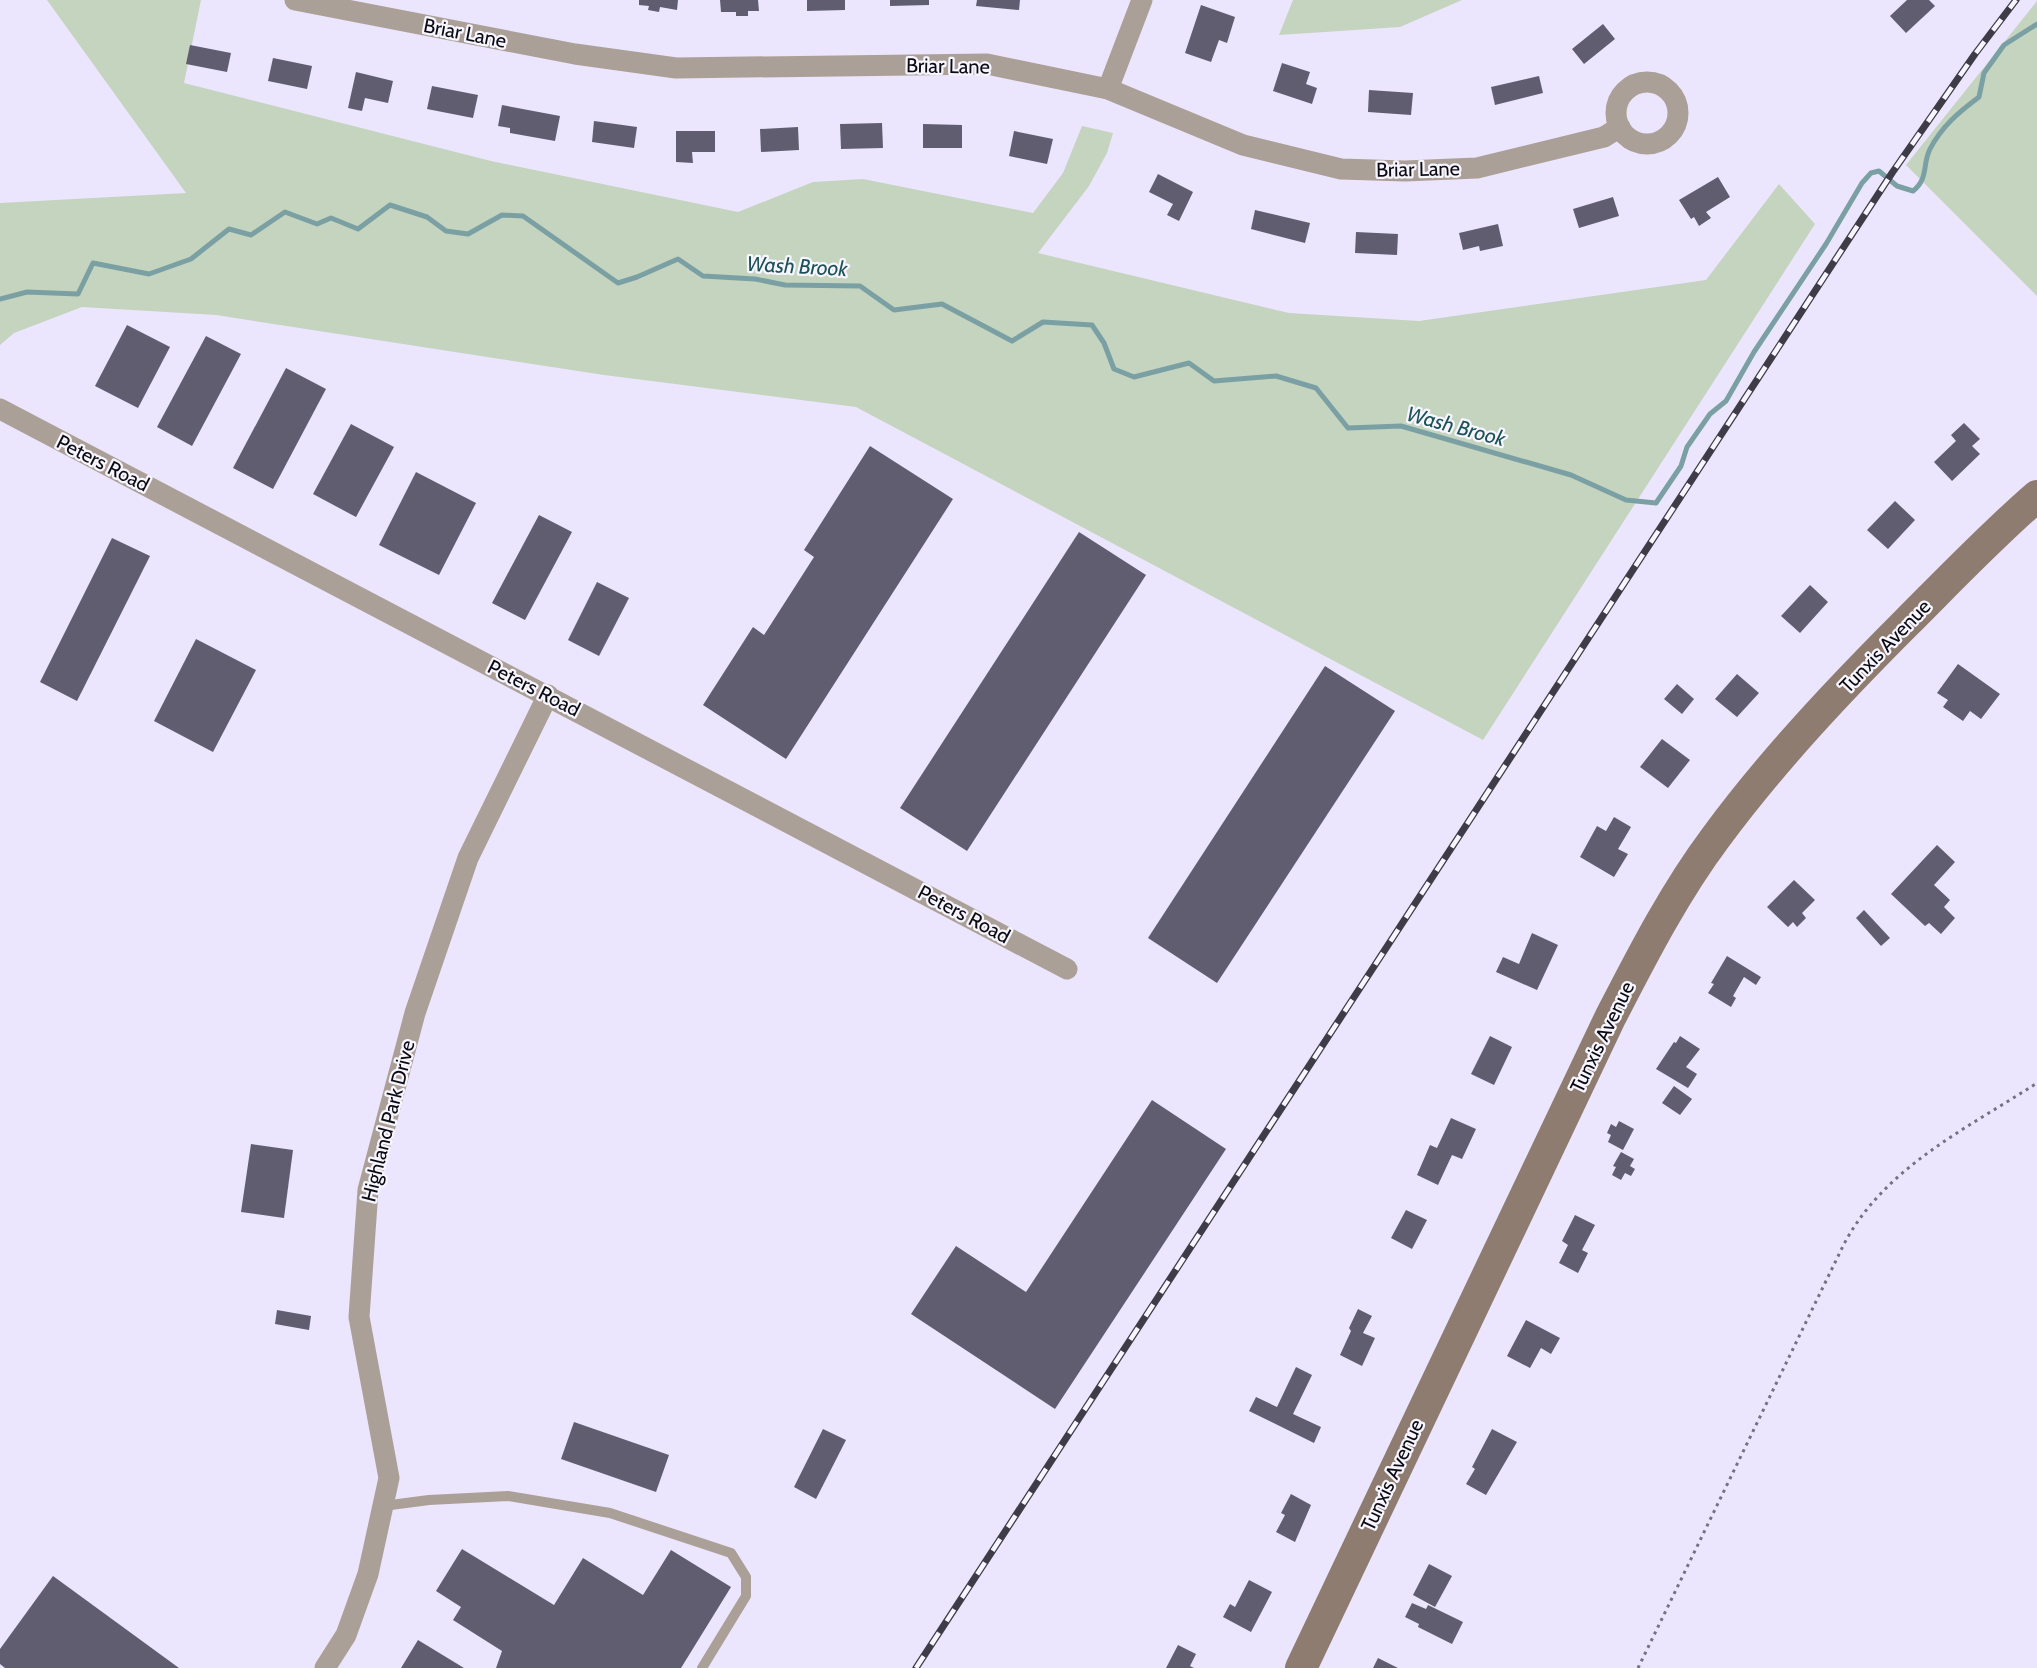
<svg xmlns="http://www.w3.org/2000/svg" width="2037" height="1668" font-family="Cabin,sans-serif">
  <rect width="100%" height="100%" fill="#ebe6fd"/>
  <g fill="#c4d4bf">
    <polygon points="47,0 201,0 184,83 491,161 738,212 813,182 863,179 1033,213 1063,173 1082,126 1113,133 1107,153 1089,186 1038,253 1289,313 1419,321 1706,280 1779,184 1815,224 1483,740 856,407 604,375 216,315 82,307 14,333 0,345 0,203 186,193"/>
    <polygon points="1293,0 1462,0 1400,27 1279,35"/>
    <polygon points="2037,1 2037,296 1906,165"/>
  </g>
  <g fill="none" stroke-linecap="round" stroke-linejoin="round">
    <path stroke="#7ba0a4" stroke-width="5" d="M0,299L27,292L78,294L93,263L149,274L191,259L229,229L251,235L285,212L317,224L331,218L358,229L390,205L427,217L446,231L468,234L502,215L523,216L618,283L637,277L678,259L703,276L755,279L785,285L860,286L894,310L942,304L1012,341L1043,322L1092,325L1104,343L1114,369L1134,377L1189,363L1214,381L1276,376L1316,388L1348,428L1401,426L1571,475L1626,500L1656,503L1681,466L1687,447L1710,414L1726,401L1754,352L1826,244L1862,183L1871,173L1879,171L1897,186L1913,191C1929,178 1922,165 1930,149C1942,126 1959,112 1979,97L1984,73L2004,45L2037,24"/>
  </g>
  <g fill="#615d70">
    <polygon points="639,0 678,0 677,10 660,7 659,12 648,10 649,6 639,5"/>
    <polygon points="720,0 758,0 759,11 748,11 748,16 736,16 736,12 721,12"/>
    <polygon points="807,0 845,0 845,10 807,11"/>
    <polygon points="890,0 929,0 929,5 890,6"/>
    <polygon points="977,0 1020,0 1019,10 976,6"/>
    <polygon points="1907,0 1929,0 1935,6 1906,33 1890,16"/>
    <polygon points="1201,5 1235,17 1227,43 1219,40 1211,62 1185,53"/>
    <polygon points="1603,24 1615,39 1584,64 1572,49"/>
    <polygon points="190,45 231,53 227,72 186,64"/>
    <polygon points="273,58 312,66 307,89 268,81"/>
    <polygon points="1282,63 1310,72 1306,84 1317,88 1312,104 1273,91"/>
    <polygon points="356,72 393,81 388,103 365,98 362,111 348,108"/>
    <polygon points="1539,76 1543,93 1495,105 1491,87"/>
    <polygon points="432,86 478,95 473,118 427,109"/>
    <polygon points="1369,90 1413,93 1411,115 1368,112"/>
    <polygon points="502,105 560,116 555,141 510,133 510,128 498,126"/>
    <polygon points="594,121 637,127 634,148 592,142"/>
    <polygon points="882,123 883,148 841,149 840,124"/>
    <polygon points="923,124 962,125 962,148 923,148"/>
    <polygon points="798,127 799,150 761,152 760,129"/>
    <polygon points="676,131 715,131 715,152 692,152 693,163 676,162"/>
    <polygon points="1014,131 1053,139 1047,164 1009,156"/>
    <polygon points="1158,174 1193,192 1179,221 1167,215 1173,204 1149,192"/>
    <polygon points="1718,177 1730,197 1706,212 1711,218 1699,226 1694,217 1691,219 1679,200"/>
    <polygon points="1613,197 1619,216 1579,228 1573,209"/>
    <polygon points="1255,210 1310,223 1305,243 1251,229"/>
    <polygon points="1498,224 1503,246 1480,251 1479,246 1463,250 1459,233"/>
    <polygon points="1356,232 1398,234 1397,255 1355,253"/>
    <polygon points="127,325 170,347 138,408 95,386"/>
    <polygon points="206,336 241,354 192,446 157,427"/>
    <polygon points="286,368 326,389 273,489 233,468"/>
    <polygon points="1964,423 1980,439 1972,446 1980,454 1952,481 1934,462 1956,441 1951,435"/>
    <polygon points="351,424 394,447 356,517 313,494"/>
    <polygon points="870,446 953,499 786,759 703,705 753,627 764,635 814,557 804,550"/>
    <polygon points="416,472 476,503 439,575 379,545"/>
    <polygon points="1895,501 1915,520 1888,549 1867,530"/>
    <polygon points="539,515 572,532 525,620 492,603"/>
    <polygon points="1079,532 1146,575 967,851 900,808"/>
    <polygon points="112,538 150,556 77,701 40,682"/>
    <polygon points="597,582 629,598 599,656 568,640"/>
    <polygon points="1810,585 1828,602 1800,633 1781,616"/>
    <polygon points="196,639 256,670 213,752 154,721"/>
    <polygon points="1958,664 2000,694 1981,719 1970,711 1963,721 1943,707 1948,700 1937,693"/>
    <polygon points="1325,666 1395,711 1217,983 1148,938"/>
    <polygon points="1737,674 1759,693 1737,717 1715,699"/>
    <polygon points="1677,684 1694,699 1682,714 1664,699"/>
    <polygon points="1662,739 1690,760 1668,788 1640,767"/>
    <polygon points="1614,817 1631,827 1618,849 1628,854 1614,877 1580,857 1597,826 1606,831"/>
    <polygon points="1937,845 1955,862 1934,885 1950,900 1944,907 1955,918 1941,934 1929,923 1925,926 1891,894"/>
    <polygon points="1794,880 1815,900 1802,913 1806,918 1797,927 1793,922 1788,927 1767,907"/>
    <polygon points="1864,910 1890,938 1881,946 1856,918"/>
    <polygon points="1532,933 1558,945 1537,990 1496,972 1503,957 1519,964"/>
    <polygon points="1727,956 1761,977 1756,985 1744,977 1733,996 1736,998 1731,1007 1708,993 1714,984 1711,983"/>
    <polygon points="1490,1036 1512,1047 1494,1085 1471,1074"/>
    <polygon points="1680,1036 1700,1049 1686,1067 1697,1074 1688,1088 1656,1069 1674,1042 1676,1043"/>
    <polygon points="1674,1086 1692,1099 1680,1115 1662,1103"/>
    <polygon points="1152,1100 1226,1149 1055,1409 911,1314 956,1246 1026,1292"/>
    <polygon points="1451,1118 1476,1129 1462,1159 1452,1155 1438,1185 1417,1175 1430,1145 1437,1148"/>
    <polygon points="1619,1121 1634,1129 1623,1150 1608,1142 1611,1135 1607,1133 1611,1124 1616,1127"/>
    <polygon points="251,1144 293,1150 284,1218 241,1212"/>
    <polygon points="1621,1152 1634,1159 1630,1166 1635,1169 1631,1176 1625,1173 1621,1180 1612,1175 1616,1167 1613,1166"/>
    <polygon points="1406,1210 1427,1220 1412,1249 1391,1238"/>
    <polygon points="1575,1215 1595,1225 1582,1250 1588,1253 1578,1273 1559,1263 1568,1245 1562,1241"/>
    <polygon points="1358,1309 1372,1316 1363,1333 1375,1338 1362,1366 1340,1355 1351,1331 1349,1328"/>
    <polygon points="277,1310 311,1316 309,1330 275,1324"/>
    <polygon points="1526,1320 1560,1338 1551,1354 1541,1348 1530,1368 1507,1356"/>
    <polygon points="1296,1367 1312,1375 1293,1414 1321,1427 1314,1443 1249,1411 1256,1397 1277,1407"/>
    <polygon points="574,1422 669,1455 656,1492 561,1459"/>
    <polygon points="823,1429 846,1440 816,1499 794,1487"/>
    <polygon points="1492,1429 1517,1442 1486,1495 1466,1484 1475,1469 1472,1467"/>
    <polygon points="1291,1494 1311,1505 1295,1542 1276,1532 1285,1515 1281,1513"/>
    <polygon points="462,1549 554,1605 583,1558 643,1595 671,1550 731,1587 681,1668 496,1668 502,1651 453,1620 461,1607 436,1591"/>
    <polygon points="1429,1564 1452,1576 1435,1607 1413,1595"/>
    <polygon points="53,1576 179,1668 5,1668 0,1664 0,1649"/>
    <polygon points="1249,1580 1272,1592 1251,1632 1223,1617 1230,1604 1235,1607"/>
    <polygon points="1412,1603 1426,1609 1428,1605 1463,1622 1452,1644 1418,1627 1419,1624 1405,1617"/>
    <polygon points="418,1640 464,1668 401,1668"/>
    <polygon points="1178,1645 1196,1654 1190,1666 1194,1668 1166,1668"/>
    <polygon points="1378,1658 1398,1668 1373,1668"/>
  </g>
  <g fill="none" stroke-linecap="round" stroke-linejoin="round">
    <path stroke="#757180" stroke-width="3" stroke-dasharray="3 4.5" stroke-linecap="butt" d="M1638,1668L1843,1246C1883,1168 1966,1129 2037,1083"/>
    <polyline stroke="#aba097" stroke-width="10" points="383,1506 429,1500 508,1496 610,1513 731,1553 746,1577 746,1596 702,1668"/>
    <g stroke="#aba097" stroke-width="21">
      <polyline points="295,0 575,54 676,68 987,64 1108,89 1243,145 1341,169 1405,171 1477,168 1604,137 1620,127"/>
      <circle cx="1647" cy="113" r="31"/>
      <polyline points="1108,89 1142,0"/>
      <polyline points="0,409 1067,969"/>
      <polyline points="325,1668 346,1635 368,1574 389,1478 359,1317 368,1190 415,1013 468,858 548,695"/>
    </g>
    <path stroke="#8d7c6f" stroke-width="32" d="M1301,1668L1610,1018C1642,956 1674,893 1716,837C1772,761 1839,690 1906,623C1949,580 1991,536 2037,496"/>
    <defs>
      <polyline id="rail" points="916,1668 1892,173 1975,54 2016,0"/>
    </defs>
    <use href="#rail" stroke="#3e3c46" stroke-width="7"/>
    <use href="#rail" stroke="#f7f5fe" stroke-width="4.5" stroke-dasharray="14" stroke-linecap="butt"/>
  </g>
  <g text-anchor="middle" dominant-baseline="central" stroke-width="4.5" stroke-linejoin="round" paint-order="stroke">
    <g font-size="20" fill="#0c0a11" stroke="#f7f5fe">
      <text transform="translate(465 33) rotate(11)">Briar Lane</text>
      <text transform="translate(948 66) rotate(1)">Briar Lane</text>
      <text transform="translate(1418 169) rotate(-1)">Briar Lane</text>
      <text transform="translate(103 463) rotate(27)">Peters Road</text>
      <text transform="translate(1885 646) rotate(-46)">Tunxis Avenue</text>
      <text transform="translate(534 688) rotate(27)">Peters Road</text>
      <text transform="translate(964 914) rotate(28)">Peters Road</text>
      <text transform="translate(1602 1037) rotate(-64)">Tunxis Avenue</text>
      <text transform="translate(388 1121) rotate(-76)">Highland Park Drive</text>
      <text transform="translate(1392 1475) rotate(-65)">Tunxis Avenue</text>
    </g>
    <g font-size="21" font-style="italic" fill="#1b5257" stroke="#f7f5fe">
      <text transform="translate(797 266) rotate(3)">Wash Brook</text>
      <text transform="translate(1456 426) rotate(15)">Wash Brook</text>
    </g>
  </g>
</svg>
